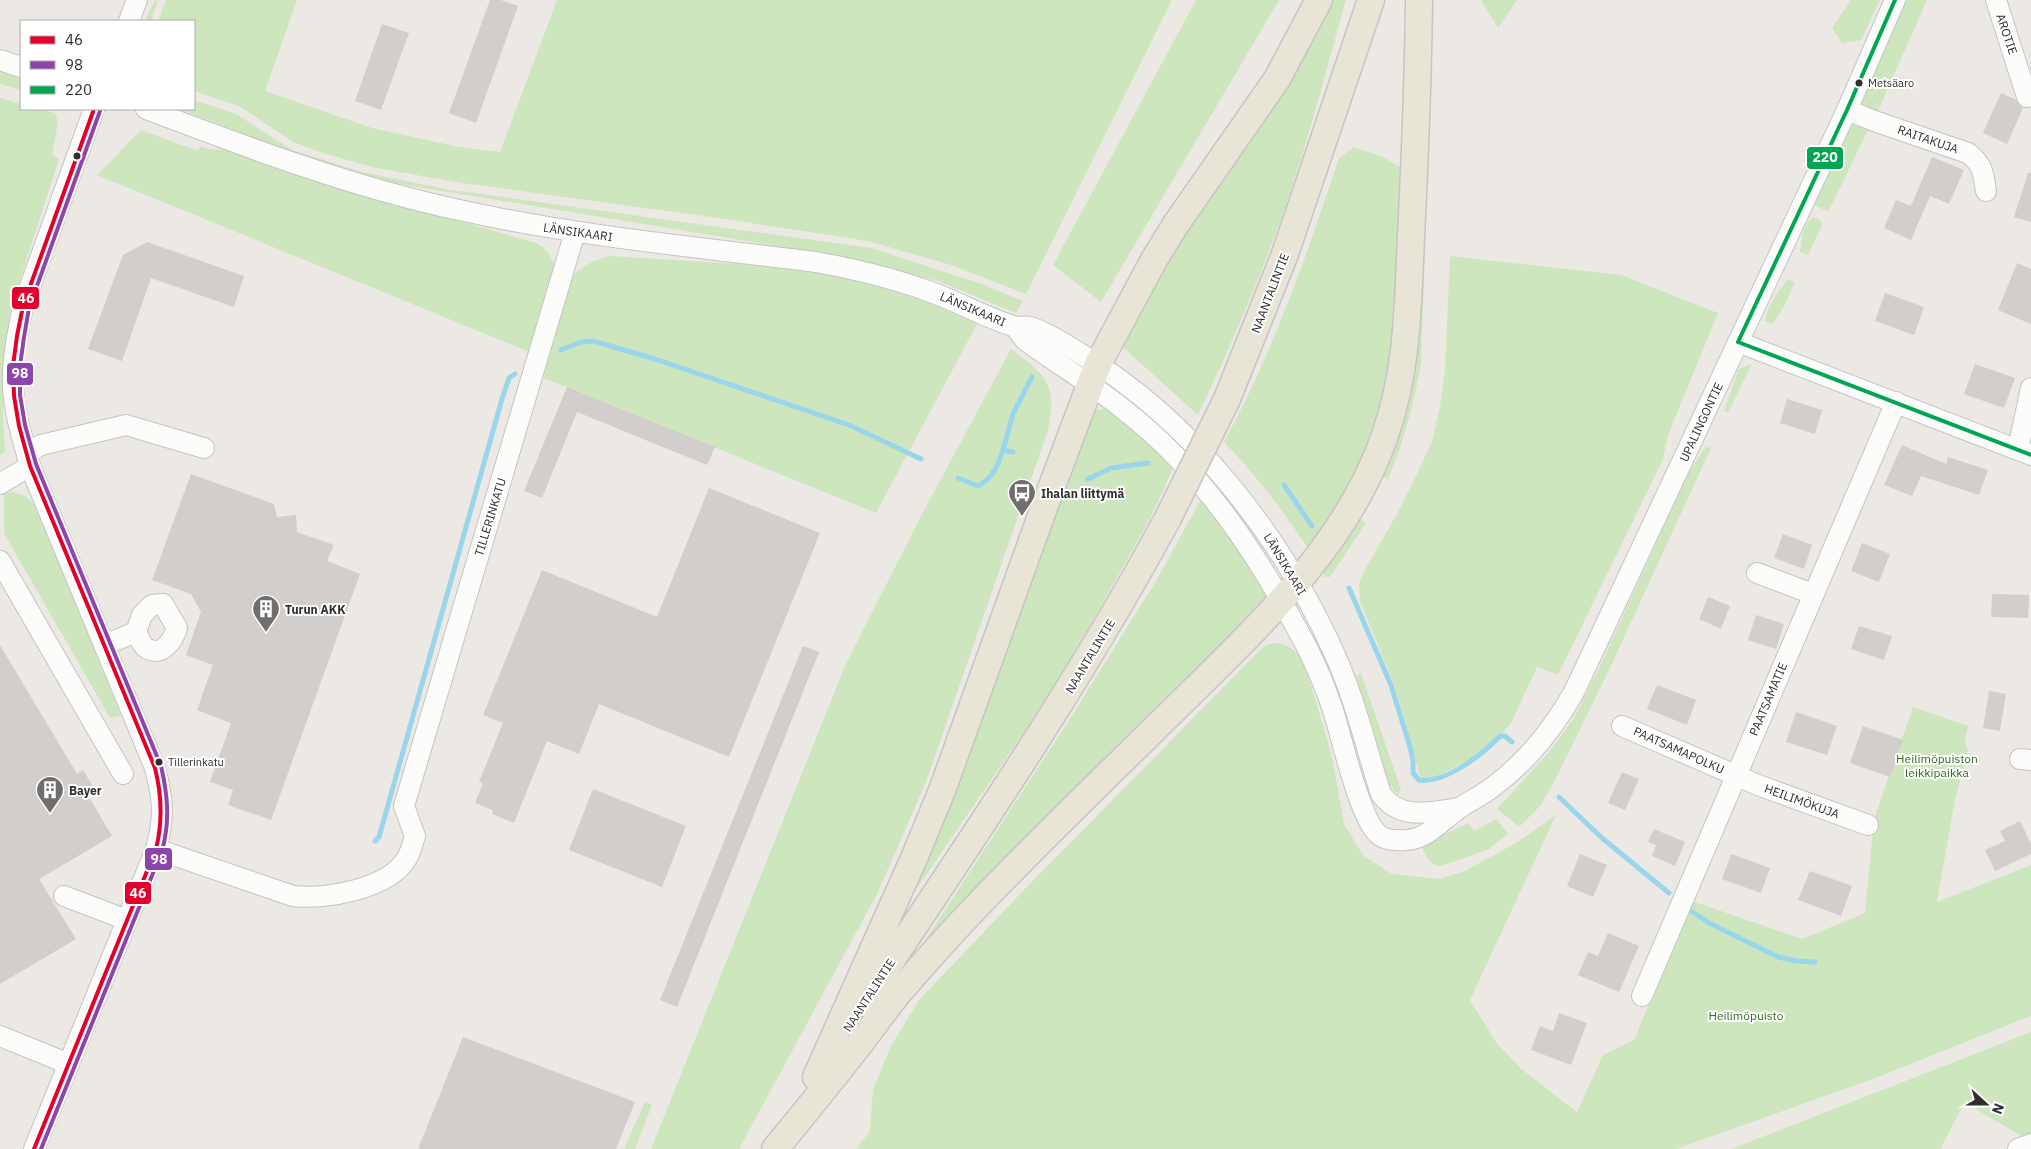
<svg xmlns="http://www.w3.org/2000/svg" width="2031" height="1149" font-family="'IBM Plex Sans',sans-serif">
  <rect width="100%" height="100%" fill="#ece8e4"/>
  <g fill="#cee6be">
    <polygon points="155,0 158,1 151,21 145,21"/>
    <polygon points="166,0 297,0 265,91 372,128 459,147 500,152 557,0 1172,0 1026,294 951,265 868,241 725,219 462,183 376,168 323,153 293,142 241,107 194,91 194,21 158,21"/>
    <polygon points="1196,0 1279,0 1101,302 1053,265"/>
    <path d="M1329,0H1346C1325,74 1306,150 1280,222C1256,288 1228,352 1198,415L1117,342Z"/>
    <path d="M1428,0H1434L1421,364C1414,404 1404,441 1388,479L1381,476Z"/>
    <polygon points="1481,0 1517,0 1498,28"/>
    <polygon points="1851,0 1880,0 1861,40 1842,43 1832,28"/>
    <polygon points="1907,0 1927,0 1876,115 1860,106"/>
    <polygon points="0,71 21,77 21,90 0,84"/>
    <polygon points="0,98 21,104 21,109 40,109 55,113 58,122 52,155 59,159 10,311 4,373 3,418 5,452 0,455"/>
    <polygon points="194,100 236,114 292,150 362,172 445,189 871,248 982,284 1023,301 1016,313 938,281 827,254 399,184 361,175 291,152 179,109 194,109"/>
    <polygon points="1853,122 1868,130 1828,212 1813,204"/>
    <path d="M141,130L198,151L200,146L209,149L225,150L304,177L536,243C546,248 551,255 554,265L532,353L97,175Z"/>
    <path d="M1354,147L1383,157L1403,169L1401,254L1387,400L1359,476L1312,549L1307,547C1282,509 1256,475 1224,442C1273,352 1307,255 1339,158Z"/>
    <path d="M1814,217L1821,221L1822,225L1808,255L1800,252C1802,241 1802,222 1814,217Z"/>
    <path d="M610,256L788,267L857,280L931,303L977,324L876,513L544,378L547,358L570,279C580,266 595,260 610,256Z"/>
    <polygon points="1450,256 1621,275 1718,313 1668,435 1663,459 1558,675 1537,667 1511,723 1488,750 1422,784 1395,687 1360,601 1359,584 1367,566 1401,507 1432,442 1440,406 1445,371"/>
    <path d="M1787,279L1795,282L1784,306L1773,324L1765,321C1767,305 1779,292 1787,279Z"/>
    <path d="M1011,349C1045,374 1058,385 1048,430L926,782L877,894L739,1149H651L845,666L922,514Z"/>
    <polygon points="1752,364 1728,413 1724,411 1738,371 1741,368"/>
    <polygon points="1106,408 1114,411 1174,466 1150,519 1058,682 905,906 1089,417 1094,411"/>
    <polygon points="1706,447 1711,448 1610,668 1554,782 1540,806 1519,827 1497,809 1550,751 1574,718 1601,664 1690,470"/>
    <path d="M12,492C25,494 30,499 38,509L121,716L110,718L4,533V494Z"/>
    <polygon points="1201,499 1210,507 1266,586 1268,599 922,945 1066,725 1156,581"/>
    <polygon points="1359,519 1366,523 1330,577 1325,577 1320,568"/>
    <path d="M1280,643C1294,648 1300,654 1306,668L1332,756L1344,824L1363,855L1392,874L1440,879L1465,871L1516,843L1556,815L1470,1000L1496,1042L1520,1068L1577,1112L1603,1055L1634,1040L1692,901L1802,939L1865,913L1874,819L1913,707L1968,726L1965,742L1968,751L1955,800L1937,902L2031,865V1016L1878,1077L1676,1149H856L870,1131L873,1090L890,1048L919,1000L1021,893L1260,650L1268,644Z"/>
    <path d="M1361,673L1401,790L1398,794C1375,775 1363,707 1356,677Z"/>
    <path d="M1496,819L1508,834L1487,850L1441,866C1428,865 1426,856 1421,845L1469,823L1474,831Z"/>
    <polygon points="2031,1032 2031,1136 2025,1138 1979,1111 1966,1100 1940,1149 1731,1149"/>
    <polygon points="645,1102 652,1105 635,1149 624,1149"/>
  </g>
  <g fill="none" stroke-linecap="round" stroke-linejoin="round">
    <g stroke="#99d6ec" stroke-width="5">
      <polyline points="561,350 581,342 593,341 655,359 849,425 921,459"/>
      <polyline points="1003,450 1013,414 1032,377"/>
      <path d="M958,478L978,486C993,478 998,465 1003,450L1013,452"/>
      <polyline points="1088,479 1111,468 1148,463"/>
      <polyline points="1284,485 1312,526"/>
      <path d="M1349,588L1391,685L1410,747L1413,761V773L1419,780C1445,784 1483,754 1500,736H1505L1512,742"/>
      <polyline points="1559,797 1602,838 1669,893"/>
      <polyline points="375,841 379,837 502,399 509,378 515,374"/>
      <polyline points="1688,909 1709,923 1778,957 1796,961 1815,962"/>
    </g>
  </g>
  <g fill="#d1cecb">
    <polygon points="490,0 501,0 518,6 476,123 449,113"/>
    <polygon points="382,24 409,33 381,110 355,101"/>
    <polygon points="2001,93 2015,99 2019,105 2023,108 2007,144 1983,133"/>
    <polygon points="1932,157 1964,170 1949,204 1930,196 1911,240 1884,228 1896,200 1911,206"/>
    <polygon points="2028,173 2031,173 2031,222 2014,217"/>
    <polygon points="147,242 244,276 234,307 151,278 122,361 88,349 123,255"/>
    <polygon points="2017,263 2031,269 2031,324 1998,310"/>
    <polygon points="1885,293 1924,307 1914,335 1875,321"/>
    <polygon points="1975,364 2015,378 2004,408 1964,394"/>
    <polygon points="567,387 715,447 707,465 577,412 542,498 524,491"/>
    <polygon points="1787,399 1822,410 1815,434 1780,423"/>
    <polygon points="1902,445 1946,464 1948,457 1988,470 1979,495 1921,476 1912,496 1884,485"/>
    <polygon points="191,474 274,504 277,517 296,515 297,532 334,545 327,561 360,574 271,820 228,805 233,790 210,782 231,723 197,710 213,665 186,655 201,612 191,594 152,580"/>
    <polygon points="709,488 820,533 729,757 599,704 579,754 547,741 514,823 492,814 493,810 475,803 483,783 479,782 503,723 483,715 542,570 657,617"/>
    <polygon points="1783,534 1812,545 1804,569 1774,558"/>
    <polygon points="1862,543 1890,554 1879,582 1851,571"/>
    <polygon points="1992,594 2029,595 2028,618 1991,617"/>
    <polygon points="1708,597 1730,606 1721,629 1699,619"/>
    <polygon points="1756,615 1784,624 1776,649 1748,640"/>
    <polygon points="1859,626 1892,636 1884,660 1851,649"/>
    <polygon points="0,645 77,774 83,770 94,788 86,792 112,836 39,879 76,939 0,984"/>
    <polygon points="803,646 819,652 677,1007 660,1000"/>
    <polygon points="1657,685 1696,700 1687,725 1647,709"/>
    <polygon points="1989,691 2006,694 2000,731 1983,728"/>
    <polygon points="1796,712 1837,726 1827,755 1786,742"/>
    <polygon points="1863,726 1903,740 1890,777 1850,763"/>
    <polygon points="1622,772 1639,779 1625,810 1608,803"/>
    <polygon points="593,789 686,826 662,887 569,850"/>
    <polygon points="2020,821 2031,844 2031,854 1995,871 1985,850 2005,841 2000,831"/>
    <polygon points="1654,829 1685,842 1675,866 1652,856 1656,845 1648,842"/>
    <polygon points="1580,854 1607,865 1593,897 1567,886"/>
    <polygon points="1731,854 1770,868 1761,893 1722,879"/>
    <polygon points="1810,871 1852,886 1841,916 1798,900"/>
    <polygon points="1608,933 1639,946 1619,992 1578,975 1588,952 1598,956"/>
    <polygon points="1559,1013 1587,1023 1571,1065 1531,1050 1540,1026 1553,1031"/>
    <polygon points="463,1037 635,1102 616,1149 418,1149"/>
  </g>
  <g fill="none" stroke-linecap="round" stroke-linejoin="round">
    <defs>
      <g id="minor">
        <polyline points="1996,0 2027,97"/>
        <polyline points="129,21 137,0"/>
        <polyline points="0,60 21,67"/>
        <path d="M146,109C249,148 352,187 459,210C577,236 696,247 816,262C854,269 892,278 928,291C957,301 984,317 1013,326C1020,328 1027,325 1033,328C1050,334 1066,345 1081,354C1192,420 1283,538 1335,655C1355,699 1366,748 1381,794C1400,821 1431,812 1459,808"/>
        <path d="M1847,110L1877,122L1968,153C1983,165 1983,172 1986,191"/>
        <path d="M1015,327L1025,340C1057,364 1092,384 1123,409C1202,470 1256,552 1302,638C1314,660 1324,684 1332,707C1341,734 1360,821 1379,835C1384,839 1390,840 1396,840C1427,843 1438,822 1461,807C1472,800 1484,794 1494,786C1529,760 1553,729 1574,692L1847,110L1895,0"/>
        <polyline points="1738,342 2031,455"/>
        <polyline points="2018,449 2031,388"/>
        <polyline points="27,453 41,445 126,425 204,448"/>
        <polyline points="0,484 30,466"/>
        <polyline points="0,561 123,774"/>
        <polyline points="1757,573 1813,594"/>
        <path d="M104,645L136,632C139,636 141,644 145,647C161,659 173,641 177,628L163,604L152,605L142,615L136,632"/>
        <polyline points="1622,726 1758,785 1868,825"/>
        <polyline points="2020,759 2031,760"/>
        <path d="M156,849L293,896C325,900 389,889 407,858C411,851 413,843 415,836L404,806L575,232"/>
        <polyline points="64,896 127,920"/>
        <polyline points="1642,996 1896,402"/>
        <polyline points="0,1036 69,1064"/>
        <path d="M34,1149L156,849C165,817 163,799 155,768L30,466C23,440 14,413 13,386C12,359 18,332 23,306L94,109"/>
        <polyline points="2018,1149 2031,1144"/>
      </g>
      <g id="major">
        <polyline points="1227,399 1285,254 1371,0"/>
        <path d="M863,1003C969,843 1077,687 1168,518"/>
        <polyline points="816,1077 915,856 943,788 1046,502 1098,364 1155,258 1176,224 1277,79 1319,0"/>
        <path d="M775,1149C803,1115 831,1081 858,1046C872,1028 885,1009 900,991C936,949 974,908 1013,869C1070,811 1128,755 1186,698C1264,621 1349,541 1385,435C1408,370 1408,303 1411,236C1415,157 1418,79 1419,0"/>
      </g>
    </defs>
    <use href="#minor" stroke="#c5c4c5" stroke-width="22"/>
    <use href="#major" stroke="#c6c5c4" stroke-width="29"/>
    <use href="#minor" stroke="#fcfcfb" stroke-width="20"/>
    <use href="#major" stroke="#e8e4d6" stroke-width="26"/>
    <defs>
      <polyline id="major-bridge" points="1168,518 1227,399"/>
    </defs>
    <use href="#major-bridge" stroke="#c6c5c4" stroke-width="29" stroke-linecap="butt"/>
    <use href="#major-bridge" stroke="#e8e4d6" stroke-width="26"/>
    <defs>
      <path id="bus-1" d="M34,1149L156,849C163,821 162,796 155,768L30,466L19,426L14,396L13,366L17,336L23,306L94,109"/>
      <path id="bus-2" d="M41,1149L162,851C170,822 168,796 161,766L36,464L25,425L20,395V366L24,337L29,308L100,111"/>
      <polyline id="bus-3" points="1895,0 1847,110 1738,342 2031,455"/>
    </defs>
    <use href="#bus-1" stroke="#fff" stroke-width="8"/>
    <use href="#bus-2" stroke="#fff" stroke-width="8"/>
    <use href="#bus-3" stroke="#fff" stroke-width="8"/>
    <use href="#bus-1" stroke="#e4002b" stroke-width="4"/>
    <use href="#bus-2" stroke="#8e44ad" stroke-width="4"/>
    <use href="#bus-3" stroke="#00a651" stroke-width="4"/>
  </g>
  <defs>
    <symbol id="bus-pin" viewBox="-11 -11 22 30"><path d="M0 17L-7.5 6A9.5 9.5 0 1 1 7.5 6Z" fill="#706f6e" stroke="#fff"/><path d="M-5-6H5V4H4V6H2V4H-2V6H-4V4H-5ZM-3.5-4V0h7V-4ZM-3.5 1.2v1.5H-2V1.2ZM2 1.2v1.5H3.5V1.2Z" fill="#fff"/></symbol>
    <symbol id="building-pin" viewBox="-11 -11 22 30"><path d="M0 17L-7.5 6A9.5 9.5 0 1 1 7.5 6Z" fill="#706f6e" stroke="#fff"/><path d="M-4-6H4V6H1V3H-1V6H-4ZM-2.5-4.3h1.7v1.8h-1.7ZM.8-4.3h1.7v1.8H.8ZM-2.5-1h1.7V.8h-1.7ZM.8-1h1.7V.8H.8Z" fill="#fff"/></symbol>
  </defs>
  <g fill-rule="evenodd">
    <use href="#bus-pin" x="1006" y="477" width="32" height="43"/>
    <use href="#building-pin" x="250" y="593" width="32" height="43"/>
    <use href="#building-pin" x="34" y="774" width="32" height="43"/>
  </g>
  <g fill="#2e2e2e" stroke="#fff" stroke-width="2">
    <circle cx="1859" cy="83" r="4.5"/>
    <circle cx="77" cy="156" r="4.5"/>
    <circle cx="159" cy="762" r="4.5"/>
  </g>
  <g text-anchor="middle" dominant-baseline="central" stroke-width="4" stroke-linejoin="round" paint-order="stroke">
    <g font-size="11" fill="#2e2e2e" stroke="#fff" text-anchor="start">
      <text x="1868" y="83">Metsäaro</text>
      <text x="168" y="762">Tillerinkatu</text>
    </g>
    <g font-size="12" fill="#2e2e2e" stroke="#fff">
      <text transform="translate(2007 34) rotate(71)">AROTIE</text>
      <text transform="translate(1928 139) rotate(19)">RAITAKUJA</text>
      <text transform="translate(578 232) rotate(8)">LÄNSIKAARI</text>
      <text transform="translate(1270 293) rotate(-69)">NAANTALINTIE</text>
      <text transform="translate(973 309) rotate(23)">LÄNSIKAARI</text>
      <text transform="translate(1701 422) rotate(-65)">UPALINGONTIE</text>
      <text transform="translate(490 517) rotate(-73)">TILLERINKATU</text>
      <text transform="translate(1285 564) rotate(59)">LÄNSIKAARI</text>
      <text transform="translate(1090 656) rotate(-59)">NAANTALINTIE</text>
      <text transform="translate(1768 699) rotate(-67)">PAATSAMATIE</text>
      <text transform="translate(1679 750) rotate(24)">PAATSAMAPOLKU</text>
      <text transform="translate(1802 801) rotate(20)">HEILIMÖKUJA</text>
      <text transform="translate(869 995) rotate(-57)">NAANTALINTIE</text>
    </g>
    <g font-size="12" font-weight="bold" fill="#2e2e2e" stroke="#fff" text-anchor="start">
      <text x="1041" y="493">Ihalan liittymä</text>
      <text x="285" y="609">Turun AKK</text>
      <text x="69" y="790">Bayer</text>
    </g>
    <g font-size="12" fill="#2c6e1b" stroke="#fff">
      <text x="1937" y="758">Heilimöpuiston<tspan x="1937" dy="14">leikkipaikka</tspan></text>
      <text x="1746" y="1015">Heilimöpuisto</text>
    </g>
  </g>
  <g stroke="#fff" stroke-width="2">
    <rect x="1806" y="146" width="38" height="24" rx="5" fill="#00a651"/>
    <rect x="11" y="286" width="29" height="24" rx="5" fill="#e4002b"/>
    <rect x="6" y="362" width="28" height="24" rx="5" fill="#8e44ad"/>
    <rect x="144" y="847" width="29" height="24" rx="5" fill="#8e44ad"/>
    <rect x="124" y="881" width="28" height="24" rx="5" fill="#e4002b"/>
  </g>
  <g font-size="14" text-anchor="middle" font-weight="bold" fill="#fff">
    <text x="1825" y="162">220</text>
    <text x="26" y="303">46</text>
    <text x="20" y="378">98</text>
    <text x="159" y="864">98</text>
    <text x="138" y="898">46</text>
  </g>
  <rect x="20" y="20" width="175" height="90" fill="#ffffff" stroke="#ababab"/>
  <rect x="30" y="36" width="25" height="8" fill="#e4002b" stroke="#ababab"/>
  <text x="65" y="45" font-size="15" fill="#2e2e2e">46</text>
  <rect x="30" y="61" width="25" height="8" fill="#8e44ad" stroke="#ababab"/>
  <text x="65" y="70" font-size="15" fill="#2e2e2e">98</text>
  <rect x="30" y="86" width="25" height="8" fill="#00a651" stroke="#ababab"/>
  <text x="65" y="95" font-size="15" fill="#2e2e2e">220</text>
  <g transform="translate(1986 1104) rotate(111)" stroke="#ffffff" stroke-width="4" paint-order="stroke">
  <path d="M0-4L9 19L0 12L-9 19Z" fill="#2e2e2e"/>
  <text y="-8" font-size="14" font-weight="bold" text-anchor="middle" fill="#2e2e2e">N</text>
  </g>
</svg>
